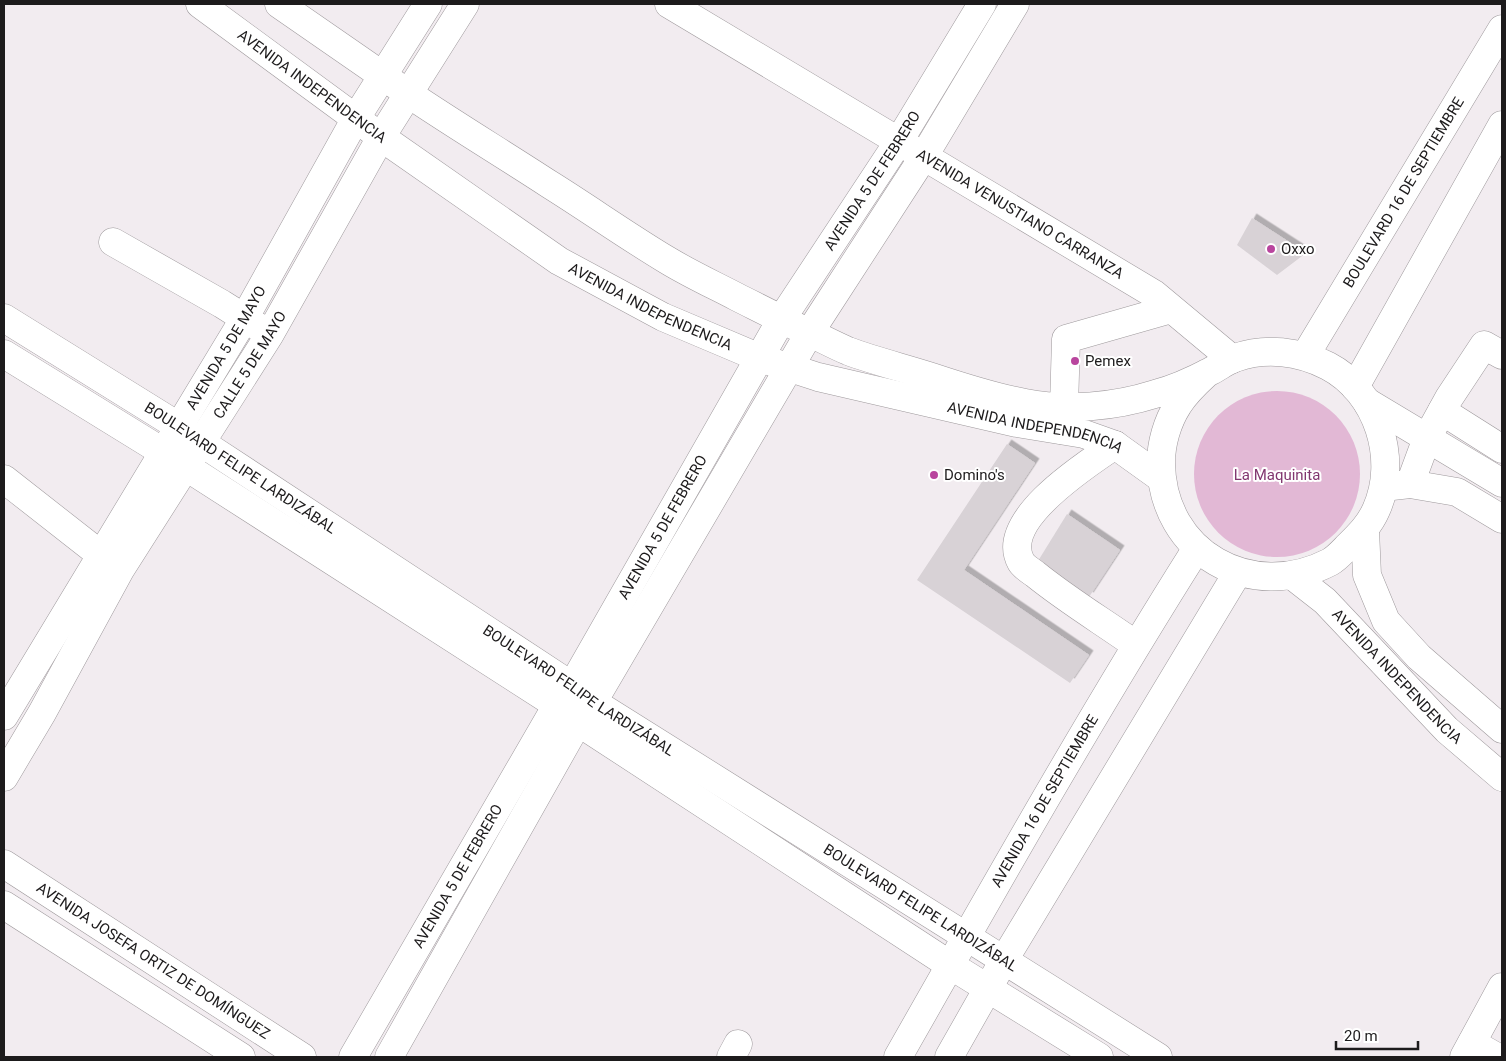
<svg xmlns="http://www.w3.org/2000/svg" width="1506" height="1061" font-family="Roboto,sans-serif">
  <defs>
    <filter id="shadow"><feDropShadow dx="4.5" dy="-4.5" stdDeviation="0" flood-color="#0004"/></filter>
  </defs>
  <rect width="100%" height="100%" fill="#f2ecf0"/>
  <circle fill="#e2b8d5" cx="1277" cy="474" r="83"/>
  <g fill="#d8d2d6" filter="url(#shadow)">
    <polygon points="1252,218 1306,253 1277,275 1237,245"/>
    <polygon points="1007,444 1035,463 964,570 1089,655 1070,683 917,580"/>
    <polygon points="1067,514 1120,550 1089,597 1038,561"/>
  </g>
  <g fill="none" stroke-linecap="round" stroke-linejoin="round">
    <defs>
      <g id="minor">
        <path id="s1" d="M669,4L1154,294L1232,359"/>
        <polyline points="113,242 222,304 260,328"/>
        <path id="s2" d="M4,318L178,426L202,443L572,686L593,702L1158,1057"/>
        <polyline points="4,354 163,452 557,705 578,722 950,965 1099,1057"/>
        <polyline points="1367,402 1502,483"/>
        <polyline points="1442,411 1502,449"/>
        <polyline points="1062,430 1064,407 1066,339 1171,309"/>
        <path d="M1115,445C1087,464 998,520 1021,562C1024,567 1031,571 1035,574C1067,600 1102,621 1136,645"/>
        <polyline points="4,479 115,566"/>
        <polyline points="1410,484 1427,438 1449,398 1484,345 1502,355"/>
        <polyline points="1392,486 1410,484 1457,492 1502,519"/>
        <path id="s3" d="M4,716L244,319L356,118L428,4"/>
        <path id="s4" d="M4,777L42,713L120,570L270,334L381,137L465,4"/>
        <path id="s5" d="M4,864L302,1057"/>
        <polyline points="4,905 241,1057"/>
        <polyline points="1472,1043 1495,1056"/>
        <path id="s6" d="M353,1057L557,705L572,686L781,320L899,141L982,4"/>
        <polyline points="389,1057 578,722 593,702 810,332 924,156 1015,4"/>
        <polyline points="731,1057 738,1044"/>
        <polyline points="1464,1057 1502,987"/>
      </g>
      <g id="major">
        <path id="s7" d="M200,4L381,137L559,261L663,317L760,358L818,377L1017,423L1084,434L1115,445L1161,478"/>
        <path d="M279,4C323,34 365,64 409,94C455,125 503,154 549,184C589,209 627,236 667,260C690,274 714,285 737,297C761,309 784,321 808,332C821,338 834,345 848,351C875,361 904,368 932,377C962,387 993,397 1025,403C1067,411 1114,407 1155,394C1174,389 1194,380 1211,371C1219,367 1226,361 1235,358C1265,347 1299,351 1328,366C1378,392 1399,460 1376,510C1370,524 1360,534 1349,545C1343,551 1337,558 1330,562C1251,603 1162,553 1161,463C1161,444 1167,422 1178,405C1186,392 1196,383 1207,373"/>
        <path id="s8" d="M1305,356L1502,29"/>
        <polyline points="1355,387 1502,125"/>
        <polyline points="1365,530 1367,575 1386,621 1419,657 1502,729"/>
        <path id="s9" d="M1293,576L1325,601L1447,730L1502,777"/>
        <path id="s10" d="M898,1057C995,886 1092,714 1197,548"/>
        <polyline points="949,1057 1004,960 1238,572"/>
      </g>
    </defs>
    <use href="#minor" stroke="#9e999c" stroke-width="29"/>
    <use href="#major" stroke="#9e999c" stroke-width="29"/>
    <use href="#minor" stroke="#fff" stroke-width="28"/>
    <use href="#major" stroke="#fff" stroke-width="28"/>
  </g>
  <g fill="#b9459e" stroke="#fff" stroke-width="2">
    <circle cx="1271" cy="249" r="5"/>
    <circle cx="1075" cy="361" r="5"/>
    <circle cx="934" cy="475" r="5"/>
  </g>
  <g text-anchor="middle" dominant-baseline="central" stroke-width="4" stroke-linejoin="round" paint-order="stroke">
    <g font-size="15" fill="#1d1b1c" stroke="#fff">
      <text stroke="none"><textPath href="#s7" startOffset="139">AVENIDA INDEPENDENCIA</textPath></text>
      <text stroke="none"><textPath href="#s6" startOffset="1019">AVENIDA 5 DE FEBRERO</textPath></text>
      <text stroke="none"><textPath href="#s8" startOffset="191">BOULEVARD 16 DE SEPTIEMBRE</textPath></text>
      <text stroke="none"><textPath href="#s1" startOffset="409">AVENIDA VENUSTIANO CARRANZA</textPath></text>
      <text stroke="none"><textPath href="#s7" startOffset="544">AVENIDA INDEPENDENCIA</textPath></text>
      <text stroke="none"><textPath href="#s3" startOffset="430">AVENIDA 5 DE MAYO</textPath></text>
      <text stroke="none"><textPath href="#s4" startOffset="480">CALLE 5 DE MAYO</textPath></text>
      <text stroke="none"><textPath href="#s7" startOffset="949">AVENIDA INDEPENDENCIA</textPath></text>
      <text stroke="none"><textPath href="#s2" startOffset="280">BOULEVARD FELIPE LARDIZÁBAL</textPath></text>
      <text stroke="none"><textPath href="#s6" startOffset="614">AVENIDA 5 DE FEBRERO</textPath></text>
      <text stroke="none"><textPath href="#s9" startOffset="145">AVENIDA INDEPENDENCIA</textPath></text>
      <text stroke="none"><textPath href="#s2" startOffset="685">BOULEVARD FELIPE LARDIZÁBAL</textPath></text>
      <text stroke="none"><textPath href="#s10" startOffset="295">AVENIDA 16 DE SEPTIEMBRE</textPath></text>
      <text stroke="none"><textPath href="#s6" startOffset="209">AVENIDA 5 DE FEBRERO</textPath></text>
      <text stroke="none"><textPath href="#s2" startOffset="1090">BOULEVARD FELIPE LARDIZÁBAL</textPath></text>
      <text stroke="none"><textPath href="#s5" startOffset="178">AVENIDA JOSEFA ORTIZ DE DOMÍNGUEZ</textPath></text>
    </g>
    <g font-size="15" fill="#1d1b1c" stroke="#fff" text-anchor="start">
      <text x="1281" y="249">Oxxo</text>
      <text x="1085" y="361">Pemex</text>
      <text x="944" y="475">Domino's</text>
    </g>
    <g font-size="15" fill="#823770" stroke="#fff">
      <text x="1277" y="475">La Maquinita</text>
    </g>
  </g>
  <rect width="1506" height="1061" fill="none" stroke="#1d1b1c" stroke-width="10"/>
  <path d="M1336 1041v8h82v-8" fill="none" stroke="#1d1b1c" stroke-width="2.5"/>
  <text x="1344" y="1041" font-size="15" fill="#1d1b1c" stroke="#ffffff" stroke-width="4" paint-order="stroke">20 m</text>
</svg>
